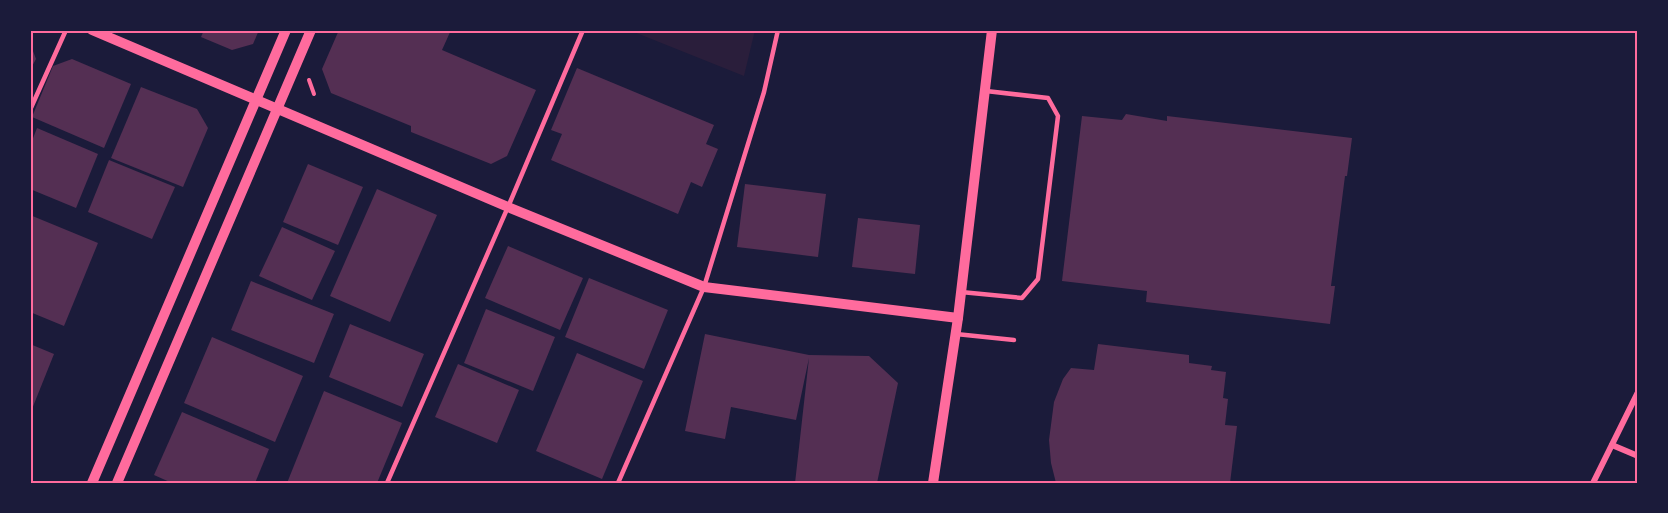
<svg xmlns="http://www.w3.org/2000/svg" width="1668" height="513" font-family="'Alegreya Sans',sans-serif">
  <rect width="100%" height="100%" fill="#1b1b3a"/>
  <polygon fill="#2a1e3b" points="629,30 755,30 744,76"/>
  <g fill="#542f53">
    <polygon points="204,30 259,30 253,44 232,50 201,37"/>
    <polygon points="339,30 451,30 442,50 536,90 507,156 491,164 411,132 411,126 331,93 322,69"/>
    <polygon points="30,43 36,59 30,70"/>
    <polygon points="72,59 131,84 104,148 32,117 53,66"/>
    <polygon points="577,68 714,125 706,144 718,149 702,187 691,182 678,214 551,160 562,134 551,130"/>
    <polygon points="141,87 197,109 208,128 183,187 111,158"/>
    <polygon points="1126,114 1167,121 1167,116 1352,138 1347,176 1345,176 1331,286 1335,286 1330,324 1146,302 1147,291 1062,281 1082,116 1122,120"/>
    <polygon points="37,128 98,154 76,208 30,189 30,146"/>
    <polygon points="109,160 175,187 152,239 88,212"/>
    <polygon points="308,164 363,187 338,245 283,222"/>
    <polygon points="745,184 826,194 818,257 737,247"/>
    <polygon points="377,189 437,215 390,322 330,296"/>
    <polygon points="30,215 98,243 64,326 30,312"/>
    <polygon points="858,218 920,225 915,274 852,267"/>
    <polygon points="282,227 335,251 312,300 259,276"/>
    <polygon points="508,246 583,278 560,330 485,298"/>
    <polygon points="589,278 668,310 644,369 565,337"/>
    <polygon points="251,281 334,314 314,363 231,330"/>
    <polygon points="486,309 555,337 533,391 464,363"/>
    <polygon points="350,324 424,354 402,407 329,377"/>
    <polygon points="705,334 809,355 869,356 898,383 877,483 795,483 809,358 796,420 731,407 725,439 685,431"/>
    <polygon points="212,337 303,376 275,442 184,403"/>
    <polygon points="30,344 54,354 30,414"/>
    <polygon points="1098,344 1189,355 1189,363 1212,366 1211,370 1226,372 1223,398 1228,399 1225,425 1237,426 1230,483 1056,483 1051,463 1049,440 1054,402 1063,379 1071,368 1094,370"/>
    <polygon points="577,353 643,381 602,479 536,451"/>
    <polygon points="458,364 519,390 497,443 435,417"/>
    <polygon points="324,391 402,423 377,483 287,483"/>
    <polygon points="182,412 269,449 255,483 172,483 154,475"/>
  </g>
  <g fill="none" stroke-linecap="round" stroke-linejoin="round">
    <polyline stroke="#ff6b9d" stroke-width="4" points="309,80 314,94"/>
    <g stroke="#ff6b9d" stroke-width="4.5">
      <polyline points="30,110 66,30"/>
      <polyline points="961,292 1022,298 1038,279 1058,116 1048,98 986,91"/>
      <polyline points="956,334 1014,340"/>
      <polyline points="387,483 508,207 583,30"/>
      <polyline points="618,483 704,287 764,92 778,30"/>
    </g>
    <g stroke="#ff6b9d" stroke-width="6">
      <polyline points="1612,445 1638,456"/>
      <polyline points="1593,483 1638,392"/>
    </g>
    <g stroke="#ff6b9d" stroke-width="10">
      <polyline points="92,30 508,207 704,287 958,318"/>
      <polyline points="92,483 286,30"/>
      <polyline points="117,483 311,30"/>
      <polyline points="933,483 958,318 992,30"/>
    </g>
  </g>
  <rect width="1668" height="513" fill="none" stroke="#1b1b3a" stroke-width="63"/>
  <rect x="32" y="32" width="1604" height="450" fill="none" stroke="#ff6b9d" stroke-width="2"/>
</svg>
